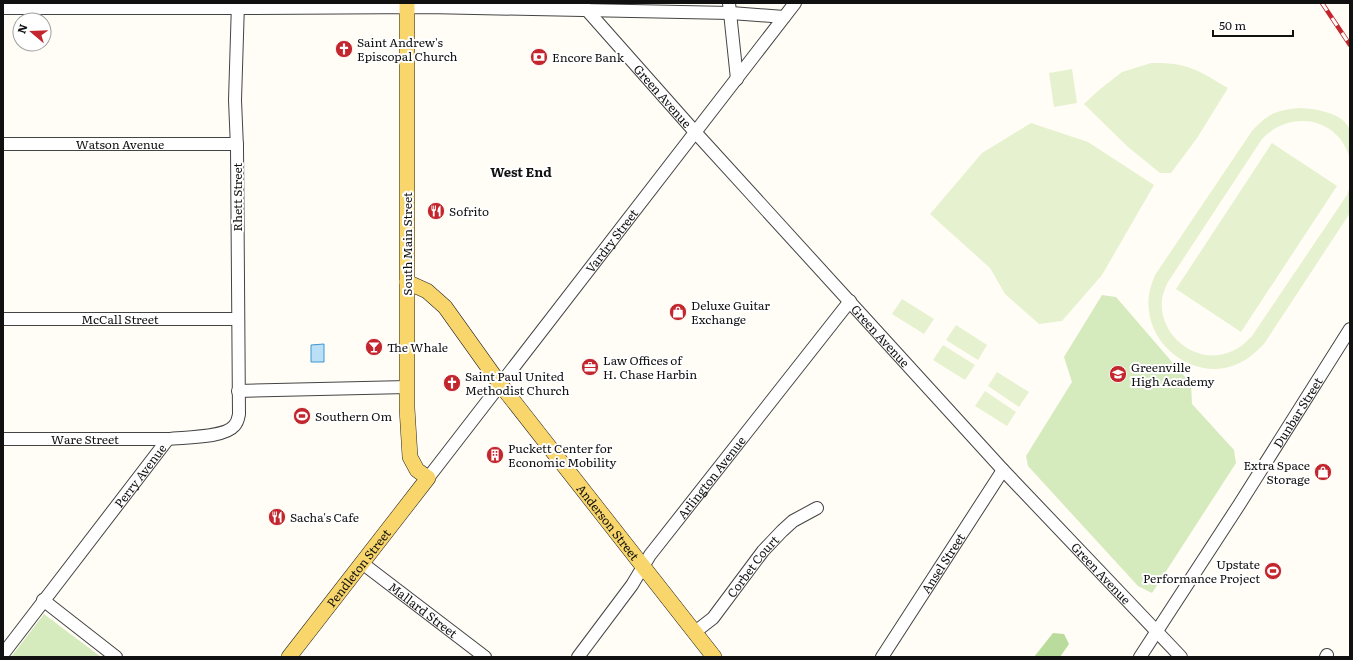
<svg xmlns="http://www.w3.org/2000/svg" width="1353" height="660" font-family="Literata,serif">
  <rect width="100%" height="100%" fill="#fffdf5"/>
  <g fill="#d5ebbd">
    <polygon points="1102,295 1116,297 1191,384 1192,404 1234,450 1236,463 1152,593 1138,586 1028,466 1026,456 1072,382 1064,357"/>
    <polygon points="44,614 101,657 80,657 79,656 78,657 11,657"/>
  </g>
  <polygon fill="#b9dc9c" points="1053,633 1064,634 1069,644 1060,657 1034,657"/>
  <g fill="#e6f2cf">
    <path d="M1151,63C1187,62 1198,70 1228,88L1197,138L1171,173H1160L1128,147L1084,104L1099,90L1122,72Z"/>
    <polygon points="1072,69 1077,103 1054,107 1049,73"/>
    <path d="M1299,108C1316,109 1341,112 1349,128C1352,134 1350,152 1350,159C1339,117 1290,109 1262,139L1168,282C1165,288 1163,293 1162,299C1158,335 1196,366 1230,352C1239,349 1246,342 1252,336L1347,195L1350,186V213L1264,344C1255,353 1246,361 1235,365C1197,380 1153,350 1149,311C1147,298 1150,287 1155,275L1252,131C1268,114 1276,110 1299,108Z"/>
    <polygon points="1031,123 1088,142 1154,185 1102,275 1062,321 1039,324 1005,294 990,268 930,214 982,153"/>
    <polygon points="1272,143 1337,186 1241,332 1176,289"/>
    <polygon points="902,299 934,319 924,334 892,314"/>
    <polygon points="956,325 987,345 978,360 946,340"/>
    <polygon points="943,345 975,365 965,380 933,360"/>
    <polygon points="997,372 1029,392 1019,407 988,386"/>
    <polygon points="985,391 1016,412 1007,426 975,406"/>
  </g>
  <polygon fill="#b9e0f7" stroke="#3f96cf" points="324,344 324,362 311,362 311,345"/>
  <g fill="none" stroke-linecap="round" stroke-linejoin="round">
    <defs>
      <g id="minor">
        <polyline points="729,3 737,79"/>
        <polyline points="3,8 238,8 427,7 731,13 784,17"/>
        <path id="s1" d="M586,9L695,132L1003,470L1181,657"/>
        <path id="s2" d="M3,144H237"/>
        <path id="s3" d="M3,319H238"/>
        <polyline points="238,391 407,387"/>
        <path id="s4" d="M3,439H168"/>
        <path id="s5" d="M428,478L795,3"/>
        <path id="s6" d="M362,563L485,657"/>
        <polyline points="43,600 116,657"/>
        <path id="s7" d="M695,632L713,618L763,551L782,531L793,521L817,508"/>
        <path id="s8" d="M3,654L168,439C184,437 224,438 234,426C238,422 238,419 239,414L237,148L235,100L238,3"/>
        <path id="s9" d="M578,657L632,585L650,555L850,301"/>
        <path id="s10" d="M882,657L1003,470"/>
        <path id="s11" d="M1140,657L1239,505L1350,329"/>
        <polyline points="1326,657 1327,655"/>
      </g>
      <g id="major">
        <path id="s12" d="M407,282L427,291L445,307L500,384L714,657"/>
        <path id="s13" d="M289,657L428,478L417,470L410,457L407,408V3"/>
      </g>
    </defs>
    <use href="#minor" stroke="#444" stroke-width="14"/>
    <use href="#major" stroke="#222" stroke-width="16"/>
    <use href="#minor" stroke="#fff" stroke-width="12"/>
    <use href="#major" stroke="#f9d66b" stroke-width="15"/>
    <defs>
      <polyline id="rail" points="1322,3 1350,45"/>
    </defs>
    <use href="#rail" stroke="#c4262e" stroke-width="4.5"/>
    <use href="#rail" stroke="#fff" stroke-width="3" stroke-dasharray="9" stroke-linecap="butt"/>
  </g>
  <defs>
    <symbol id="church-disc" viewBox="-11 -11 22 22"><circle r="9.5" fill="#c4262e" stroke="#fff"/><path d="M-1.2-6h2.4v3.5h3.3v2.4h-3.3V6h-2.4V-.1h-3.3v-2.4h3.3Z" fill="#fff"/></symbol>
    <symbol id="bank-disc" viewBox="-11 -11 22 22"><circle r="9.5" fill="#c4262e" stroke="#fff"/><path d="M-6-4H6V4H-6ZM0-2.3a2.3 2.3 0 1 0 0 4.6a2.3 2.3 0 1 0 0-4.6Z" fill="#fff"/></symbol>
    <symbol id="restaurant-disc" viewBox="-11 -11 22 22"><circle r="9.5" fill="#c4262e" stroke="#fff"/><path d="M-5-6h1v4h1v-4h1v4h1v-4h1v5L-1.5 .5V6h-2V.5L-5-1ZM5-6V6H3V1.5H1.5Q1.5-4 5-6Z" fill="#fff"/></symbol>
    <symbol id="shop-disc" viewBox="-11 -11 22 22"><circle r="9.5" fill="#c4262e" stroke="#fff"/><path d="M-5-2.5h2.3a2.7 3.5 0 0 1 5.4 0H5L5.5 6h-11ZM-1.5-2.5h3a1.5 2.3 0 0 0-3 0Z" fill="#fff"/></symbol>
    <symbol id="bar-disc" viewBox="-11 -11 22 22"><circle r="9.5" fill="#c4262e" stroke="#fff"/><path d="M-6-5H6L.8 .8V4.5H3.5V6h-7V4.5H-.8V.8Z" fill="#fff"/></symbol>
    <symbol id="office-disc" viewBox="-11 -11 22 22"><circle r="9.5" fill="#c4262e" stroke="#fff"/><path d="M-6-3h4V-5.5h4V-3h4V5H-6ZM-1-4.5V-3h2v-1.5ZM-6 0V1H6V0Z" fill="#fff"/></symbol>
    <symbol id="school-disc" viewBox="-11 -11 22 22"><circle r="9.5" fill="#c4262e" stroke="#fff"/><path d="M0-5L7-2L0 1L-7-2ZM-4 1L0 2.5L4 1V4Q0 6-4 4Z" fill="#fff"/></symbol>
    <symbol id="stadium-disc" viewBox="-11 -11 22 22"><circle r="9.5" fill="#c4262e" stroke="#fff"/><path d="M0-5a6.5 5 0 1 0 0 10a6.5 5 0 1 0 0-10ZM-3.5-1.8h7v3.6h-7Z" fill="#fff"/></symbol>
    <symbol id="building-disc" viewBox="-11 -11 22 22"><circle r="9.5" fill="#c4262e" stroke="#fff"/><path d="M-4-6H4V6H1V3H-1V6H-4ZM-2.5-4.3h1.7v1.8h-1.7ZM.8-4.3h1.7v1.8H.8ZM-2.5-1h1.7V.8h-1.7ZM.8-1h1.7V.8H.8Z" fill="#fff"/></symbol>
  </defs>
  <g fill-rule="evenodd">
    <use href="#church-disc" x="334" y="39" width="20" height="20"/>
    <use href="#bank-disc" x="529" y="47" width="20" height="20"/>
    <use href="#restaurant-disc" x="426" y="201" width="20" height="20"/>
    <use href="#shop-disc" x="668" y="302" width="20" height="20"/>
    <use href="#bar-disc" x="364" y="337" width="20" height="20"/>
    <use href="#office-disc" x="580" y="357" width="20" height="20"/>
    <use href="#school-disc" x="1108" y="364" width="20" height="20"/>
    <use href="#church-disc" x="442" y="373" width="20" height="20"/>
    <use href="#stadium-disc" x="292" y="406" width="20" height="20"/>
    <use href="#building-disc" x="485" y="445" width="20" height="20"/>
    <use href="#shop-disc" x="1313" y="462" width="20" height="20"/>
    <use href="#restaurant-disc" x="267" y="507" width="20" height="20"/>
    <use href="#stadium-disc" x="1263" y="561" width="20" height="20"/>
  </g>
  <g text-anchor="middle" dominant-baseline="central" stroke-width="4" stroke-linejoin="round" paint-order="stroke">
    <g font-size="12" fill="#111" stroke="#fff" text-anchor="start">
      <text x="357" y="42">Saint Andrew's<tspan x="357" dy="14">Episcopal Church</tspan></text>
      <text x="552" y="57">Encore Bank</text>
      <text x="449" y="211">Sofrito</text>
      <text x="691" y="305">Deluxe Guitar<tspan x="691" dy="14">Exchange</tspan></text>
      <text x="387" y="347">The Whale</text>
      <text x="603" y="360">Law Offices of<tspan x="603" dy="14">H. Chase Harbin</tspan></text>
      <text x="1131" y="367">Greenville<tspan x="1131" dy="14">High Academy</tspan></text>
      <text x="465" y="376">Saint Paul United<tspan x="465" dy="14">Methodist Church</tspan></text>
      <text x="315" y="416">Southern Om</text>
      <text x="508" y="448">Puckett Center for<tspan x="508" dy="14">Economic Mobility</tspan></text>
      <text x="1310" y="465" text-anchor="end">Extra Space<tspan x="1310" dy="14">Storage</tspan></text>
      <text x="290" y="517">Sacha's Cafe</text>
      <text x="1260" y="564" text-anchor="end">Upstate<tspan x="1260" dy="14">Performance Project</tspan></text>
    </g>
    <g font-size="12" fill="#111" stroke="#fff">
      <text stroke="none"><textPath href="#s1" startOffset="116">Green Avenue</textPath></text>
      <text stroke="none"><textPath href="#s2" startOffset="117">Watson Avenue</textPath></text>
      <text transform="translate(237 197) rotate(-90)">Rhett Street</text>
      <text stroke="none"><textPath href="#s5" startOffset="300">Vardry Street</textPath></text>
      <text transform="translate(407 244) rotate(-90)">South Main Street</text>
      <text stroke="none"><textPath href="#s3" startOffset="117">McCall Street</textPath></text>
      <text stroke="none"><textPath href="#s1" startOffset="440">Green Avenue</textPath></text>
      <text stroke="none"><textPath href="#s11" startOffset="291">Dunbar Street</textPath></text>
      <text stroke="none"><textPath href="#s4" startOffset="82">Ware Street</textPath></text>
      <text stroke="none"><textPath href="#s8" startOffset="225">Perry Avenue</textPath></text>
      <text stroke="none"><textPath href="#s9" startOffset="224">Arlington Avenue</textPath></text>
      <text stroke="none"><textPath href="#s12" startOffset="316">Anderson Street</textPath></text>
      <text stroke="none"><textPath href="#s10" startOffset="112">Ansel Street</textPath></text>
      <text stroke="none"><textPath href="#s7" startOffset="88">Corbet Court</textPath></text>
      <text stroke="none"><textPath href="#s13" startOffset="113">Pendleton Street</textPath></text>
      <text stroke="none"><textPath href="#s1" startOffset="764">Green Avenue</textPath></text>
      <text stroke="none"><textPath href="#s6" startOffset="77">Mallard Street</textPath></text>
    </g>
    <g font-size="13" font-weight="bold" fill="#111" stroke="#fff">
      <text x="521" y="171">West End</text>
    </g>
  </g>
  <rect width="1353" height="660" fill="none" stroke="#111111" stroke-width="8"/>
  <g transform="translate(32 32) rotate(289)"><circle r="19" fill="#ffffff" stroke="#a0a0a0"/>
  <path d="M0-3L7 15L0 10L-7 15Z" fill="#c4262e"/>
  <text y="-6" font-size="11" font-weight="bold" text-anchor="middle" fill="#111111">N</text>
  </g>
  <path d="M1213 30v6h80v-6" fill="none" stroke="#111111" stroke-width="2"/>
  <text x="1219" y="30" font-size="12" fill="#111111" stroke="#ffffff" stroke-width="3" paint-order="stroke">50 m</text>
</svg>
